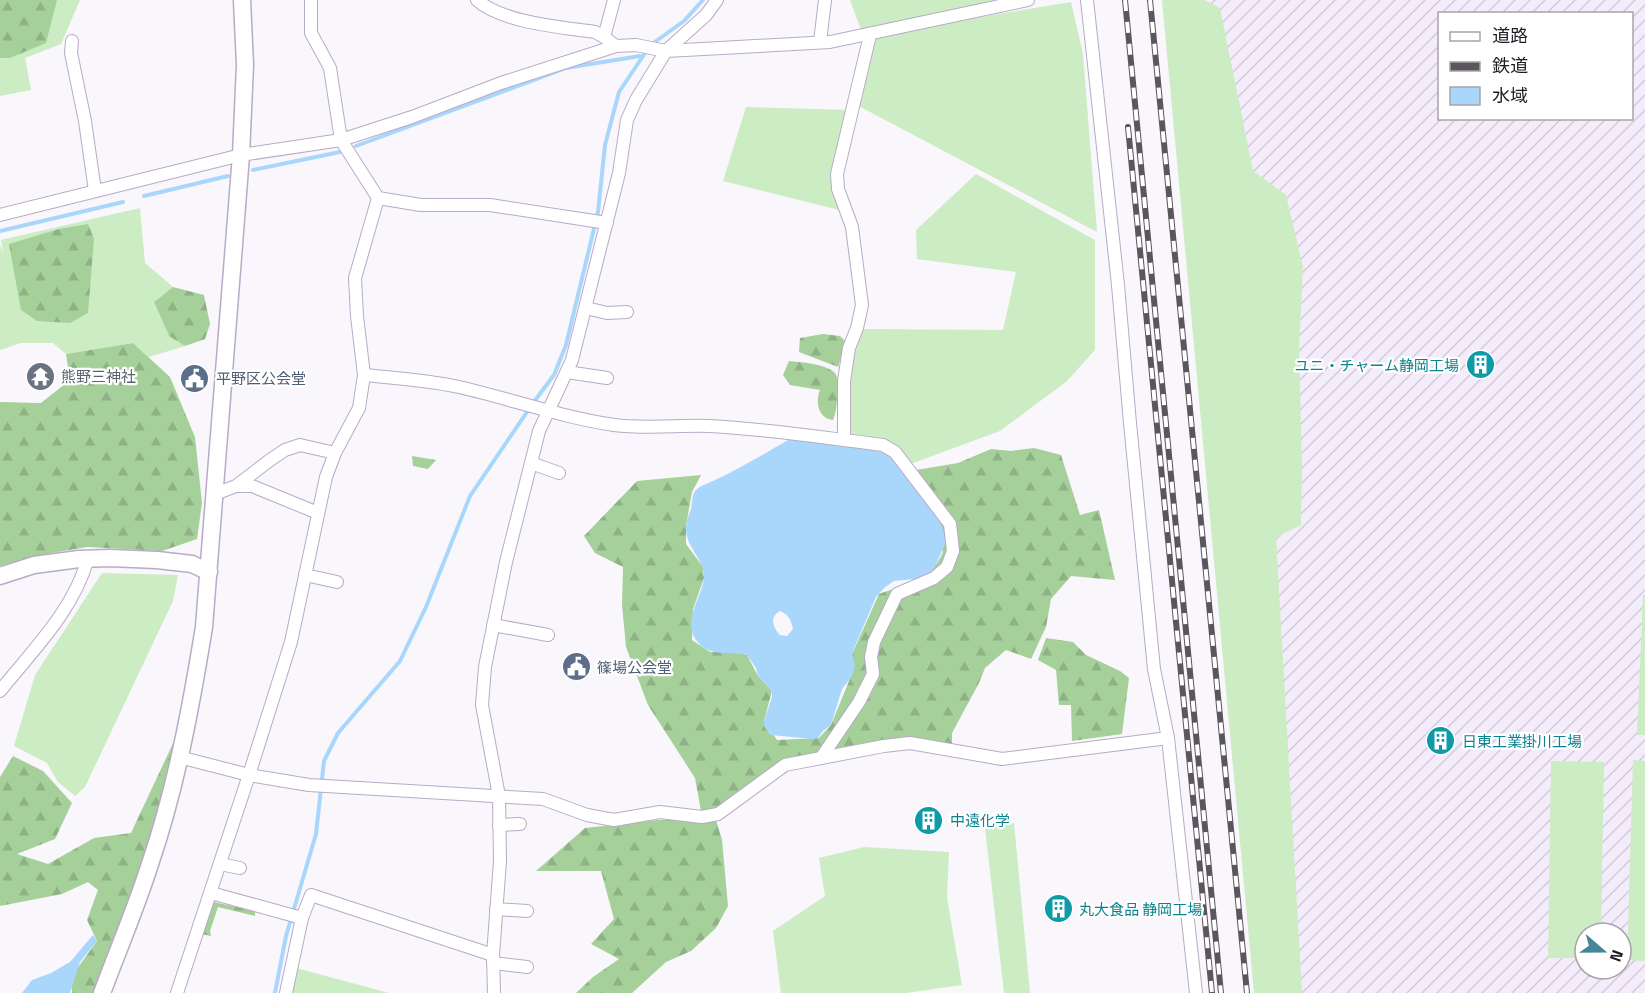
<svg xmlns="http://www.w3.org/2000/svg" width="1645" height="993" font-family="'Titillium Web','Noto Sans JP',sans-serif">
  <defs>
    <pattern id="industrial-furrows" width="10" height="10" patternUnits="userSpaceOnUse" patternTransform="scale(1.5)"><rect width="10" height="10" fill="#f4ecfb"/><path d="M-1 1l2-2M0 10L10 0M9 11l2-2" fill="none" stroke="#d1cad7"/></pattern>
    <pattern id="forest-firs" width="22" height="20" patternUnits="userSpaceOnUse" patternTransform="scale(1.5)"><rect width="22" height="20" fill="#a5d09a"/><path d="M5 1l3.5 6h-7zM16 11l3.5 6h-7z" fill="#8eb285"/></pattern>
  </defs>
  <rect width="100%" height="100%" fill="#f9f6fc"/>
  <path fill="url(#industrial-furrows)" fill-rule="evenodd" d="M1190,0H1645V993H1282ZM1440,14H1632V118H1440ZM1585,933H1621V969H1585Z"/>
  <g fill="#ccecc3">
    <polygon points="0,0 80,0 61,44 25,58 31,90 0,96"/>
    <polygon points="850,0 999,0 861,30"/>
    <polygon points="1162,0 1204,0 1220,8 1253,171 1286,195 1303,267 1299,348 1302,467 1301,525 1276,537 1302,993 1254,993"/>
    <polygon points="1071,2 1083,54 1097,232 853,103 864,36"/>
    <polygon points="746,107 851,110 837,174 847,212 723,181"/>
    <polygon points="976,174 1095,240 1095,350 1067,381 1000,431 905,466 849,441 846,365 863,329 1003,330 1016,272 917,259 916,230"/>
    <polygon points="140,208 145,263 173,287 154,302 169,336 185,346 149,357 133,343 66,354 53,343 21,343 0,350 0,245 3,253 1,240"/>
    <polygon points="102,573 178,575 173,601 85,787 75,796 58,782 47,763 14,746 35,675"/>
    <polygon points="1643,595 1645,595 1645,735 1637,735"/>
    <polygon points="1633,760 1645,761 1645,961 1627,960"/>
    <polygon points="1551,761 1604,762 1601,933 1585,933 1585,958 1548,958"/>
    <polygon points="1014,823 1030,993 1004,993 985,828"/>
    <polygon points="864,847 949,852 947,898 962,985 906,993 781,993 773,931 825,896 819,858"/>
    <polygon points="296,968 389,993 292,993"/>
  </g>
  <g fill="url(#forest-firs)">
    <polygon points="0,0 57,0 46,43 10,58 0,58"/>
    <polygon points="88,224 94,239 88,313 70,323 37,321 21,310 9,244 59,229"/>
    <polygon points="173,287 204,295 210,324 205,339 185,346 169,336 154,302"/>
    <polygon points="823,334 840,336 846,342 838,367 799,352 800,338"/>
    <polygon points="133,343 170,377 195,437 202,503 197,539 162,551 87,547 40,555 0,566 0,402 41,403 70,380 66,354"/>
    <path d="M789,361C800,362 827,364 835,373C839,379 838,390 837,397C837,405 836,412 833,420C818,418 815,402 820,390L790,385L783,375Z"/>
    <path d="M1034,448L1061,455L1080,515L1099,510L1115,580L1071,576L1051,599L1046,627L1031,659L1006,650L985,668L979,683L952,733V746L909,741L785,762L788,757L779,770L702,817L695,778L648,705L626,647L622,605L623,567L595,553L584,536L637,481L701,475L692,492L686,526V544L703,567L704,578L693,609L692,640L710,652H734L747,655L758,676L772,691L764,721L777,740L819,738L831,725L854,669L852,654L879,594C909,583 929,584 943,552L916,470L958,463L991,449L1011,451Z"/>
    <polygon points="412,456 436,460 428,469 413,466"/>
    <polygon points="1046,638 1073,642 1086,655 1120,671 1129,678 1122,734 1072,741 1071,705 1059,705 1056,670 1038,660"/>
    <polygon points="176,737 151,839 95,993 72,993 71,977 97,941 87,920 98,890 88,882 62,894 0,906 0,777 13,756 43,771 72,803 55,839 17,854 48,864 94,838 131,833"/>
    <polygon points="658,820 716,820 722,840 728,906 716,928 691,951 666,962 632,993 576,993 593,977 619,959 591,944 614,919 601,871 536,871 585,828"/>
    <polygon points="214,902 255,911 255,916 218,907 210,931 211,936 201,934"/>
  </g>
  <g fill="#a9d7fc" fill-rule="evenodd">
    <path d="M795,436L879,448L895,456L940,521L946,541L936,565L924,578L894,581L884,588L876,597L852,653L855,666L851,678L842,689L831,725L823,731L818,738L813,739L770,735L764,726V721L772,697V691L758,676L756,668L747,655C728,651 709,658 696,640C682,620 702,597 704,578C706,561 685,547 686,527C686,521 689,515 691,509C692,504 692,495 695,491C699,486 709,483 715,480C743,467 769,451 795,436ZM780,611C789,615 791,620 793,629L787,636L780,635C773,627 769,617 780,611Z"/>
    <polygon points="93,935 97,941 80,962 70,993 22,993 32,980 51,973 70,962"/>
  </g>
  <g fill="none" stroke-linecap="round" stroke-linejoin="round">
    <g stroke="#a9d7fc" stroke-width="4">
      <polyline points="652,44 684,21 703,0"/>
      <polyline points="356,146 566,68 640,56"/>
      <polyline points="253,170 340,152"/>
      <polyline points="144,196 228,176"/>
      <polyline points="0,231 123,202"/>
      <polyline points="533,403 554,375 566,345 598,212 605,145 619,92 647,50"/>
      <polyline points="275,993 286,936 316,834 324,761 338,733 400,661 426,607 470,496 529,409"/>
    </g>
    <defs>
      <g id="street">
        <path d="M477,0C503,23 561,27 595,32L604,37L616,46"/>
        <polyline points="1087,0 1118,285 1130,423 1154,669 1168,738 1196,993"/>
        <polyline points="604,37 614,0"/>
        <polyline points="72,41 71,53 85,121 95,191"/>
        <polyline points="820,42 825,0"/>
        <polyline points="378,198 421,205 490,205 607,223"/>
        <polyline points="0,215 241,155 341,140 412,117 501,83 616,46 636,45 666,51 830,42 1028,0"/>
        <polyline points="586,308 607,313 627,312"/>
        <polyline points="567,372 607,378"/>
        <path d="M364,375C396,378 428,380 459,387C512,399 560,417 614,425C645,429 679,425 710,426C768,429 825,438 883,445L895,452L950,524L953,551L947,567L934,578L897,594L874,642L871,657L873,674L859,702L821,758"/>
        <polyline points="844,440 844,381 849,348 857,328 862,305 852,227 838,189 837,174 870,35"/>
        <polyline points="531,463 559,473"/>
        <polyline points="238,486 252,486 318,513"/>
        <polyline points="215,494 236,486 270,460 285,450 300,445 335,453"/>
        <polyline points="305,575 337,582"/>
        <polyline points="493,625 548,635"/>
        <path d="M0,691C33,650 74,610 88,558"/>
        <polyline points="179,757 249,775 309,785 543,799 587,815 614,820 660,812 702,817 718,814 785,765 884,746 910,743 1002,759 1168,738"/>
        <polyline points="499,825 520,824"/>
        <polyline points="220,864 240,868"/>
        <polyline points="211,893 302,918"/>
        <polyline points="496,909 527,911"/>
        <polyline points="493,963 527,967"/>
        <polyline points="177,993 249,775 291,642 326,477 335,453 359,408 364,375 357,316 355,278 378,198 341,140 330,68 311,33 311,0"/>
        <polyline points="286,993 302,918 311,895 493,955"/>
        <polyline points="494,993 493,955 500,861 499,796 482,705 485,667 506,562 539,431 572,360 619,173 627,120 636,100 666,51 706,15 717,0"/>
      </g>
      <g id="secondary">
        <polyline points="0,576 34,565 79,559 110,558 157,560 192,564 209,572"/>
        <path d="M102,993C118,950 136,908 150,864C176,788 191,707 204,627L241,155L245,65L242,0"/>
      </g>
    </defs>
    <use href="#street" stroke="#b9aac6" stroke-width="14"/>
    <use href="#secondary" stroke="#b9aac6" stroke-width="19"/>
    <use href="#street" stroke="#fff" stroke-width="12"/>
    <use href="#secondary" stroke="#fff" stroke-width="16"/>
    <defs>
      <g id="rail">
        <polyline points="1125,0 1221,993"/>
        <polyline points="1150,0 1247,993"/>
        <polyline points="1128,127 1212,993"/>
      </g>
    </defs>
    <use href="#rail" stroke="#5b555e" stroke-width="6"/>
    <use href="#rail" stroke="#fff" stroke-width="4" stroke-dasharray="11" stroke-linecap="butt"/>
  </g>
  <defs>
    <symbol id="building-disc" viewBox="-11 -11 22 22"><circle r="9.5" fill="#0f9aa8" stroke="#fff"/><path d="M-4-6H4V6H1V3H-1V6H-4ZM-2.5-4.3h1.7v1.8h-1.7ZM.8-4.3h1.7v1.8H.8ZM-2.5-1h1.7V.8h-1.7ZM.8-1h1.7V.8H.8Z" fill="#fff"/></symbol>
    <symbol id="temple-disc" viewBox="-11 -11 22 22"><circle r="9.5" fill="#6b7280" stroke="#fff"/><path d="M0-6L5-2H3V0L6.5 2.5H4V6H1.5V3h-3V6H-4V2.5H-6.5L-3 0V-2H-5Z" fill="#fff"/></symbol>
    <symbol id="civic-disc" viewBox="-11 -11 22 22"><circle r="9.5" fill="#5c6f8a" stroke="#fff"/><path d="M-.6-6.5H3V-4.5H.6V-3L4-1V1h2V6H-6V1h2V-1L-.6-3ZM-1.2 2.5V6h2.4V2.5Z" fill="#fff"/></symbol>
  </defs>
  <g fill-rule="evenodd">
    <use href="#building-disc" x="1464" y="348" width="33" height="33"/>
    <use href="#temple-disc" x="24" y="360" width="33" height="33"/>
    <use href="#civic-disc" x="178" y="362" width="33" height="33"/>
    <use href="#civic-disc" x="560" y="650" width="33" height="33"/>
    <use href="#building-disc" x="1424" y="724" width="33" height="33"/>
    <use href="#building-disc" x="912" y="804" width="33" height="33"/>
    <use href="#building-disc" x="1042" y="892" width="33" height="33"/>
  </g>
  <g text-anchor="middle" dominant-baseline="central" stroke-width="4.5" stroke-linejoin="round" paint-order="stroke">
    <g font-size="15" fill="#0d838f" stroke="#fff" text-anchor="start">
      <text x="1459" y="365" text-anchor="end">ユニ・チャーム静岡工場</text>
      <text x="1462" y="741">日東工業掛川工場</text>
      <text x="950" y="820">中遠化学</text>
      <text x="1079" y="909">丸大食品 静岡工場</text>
    </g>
    <g font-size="15" fill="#5b616d" stroke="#fff" text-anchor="start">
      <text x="61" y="376">熊野三神社</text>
    </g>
    <g font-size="15" fill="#4e5e75" stroke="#fff" text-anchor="start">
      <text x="216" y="378">平野区公会堂</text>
      <text x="597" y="667">篠場公会堂</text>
    </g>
  </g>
  <rect x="1438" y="12" width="195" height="108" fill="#ffffff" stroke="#a6a4a8" stroke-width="1.5"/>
  <rect x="1450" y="32" width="30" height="9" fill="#ffffff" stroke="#a6a4a8" stroke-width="1.5"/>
  <text x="1492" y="42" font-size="18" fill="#211b25">道路</text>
  <rect x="1450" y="62" width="30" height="9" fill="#5b555e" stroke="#a6a4a8" stroke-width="1.5"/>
  <text x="1492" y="72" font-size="18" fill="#211b25">鉄道</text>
  <rect x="1450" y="87" width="30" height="18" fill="#a9d7fc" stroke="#a6a4a8" stroke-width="1.5"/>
  <text x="1492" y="102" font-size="18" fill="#211b25">水域</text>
  <g transform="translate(1603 951) rotate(110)"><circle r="28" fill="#ffffff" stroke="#a6a4a8" stroke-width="1.5"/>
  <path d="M0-4.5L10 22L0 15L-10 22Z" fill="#448597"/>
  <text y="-9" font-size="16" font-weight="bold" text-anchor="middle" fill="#211b25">N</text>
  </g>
</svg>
